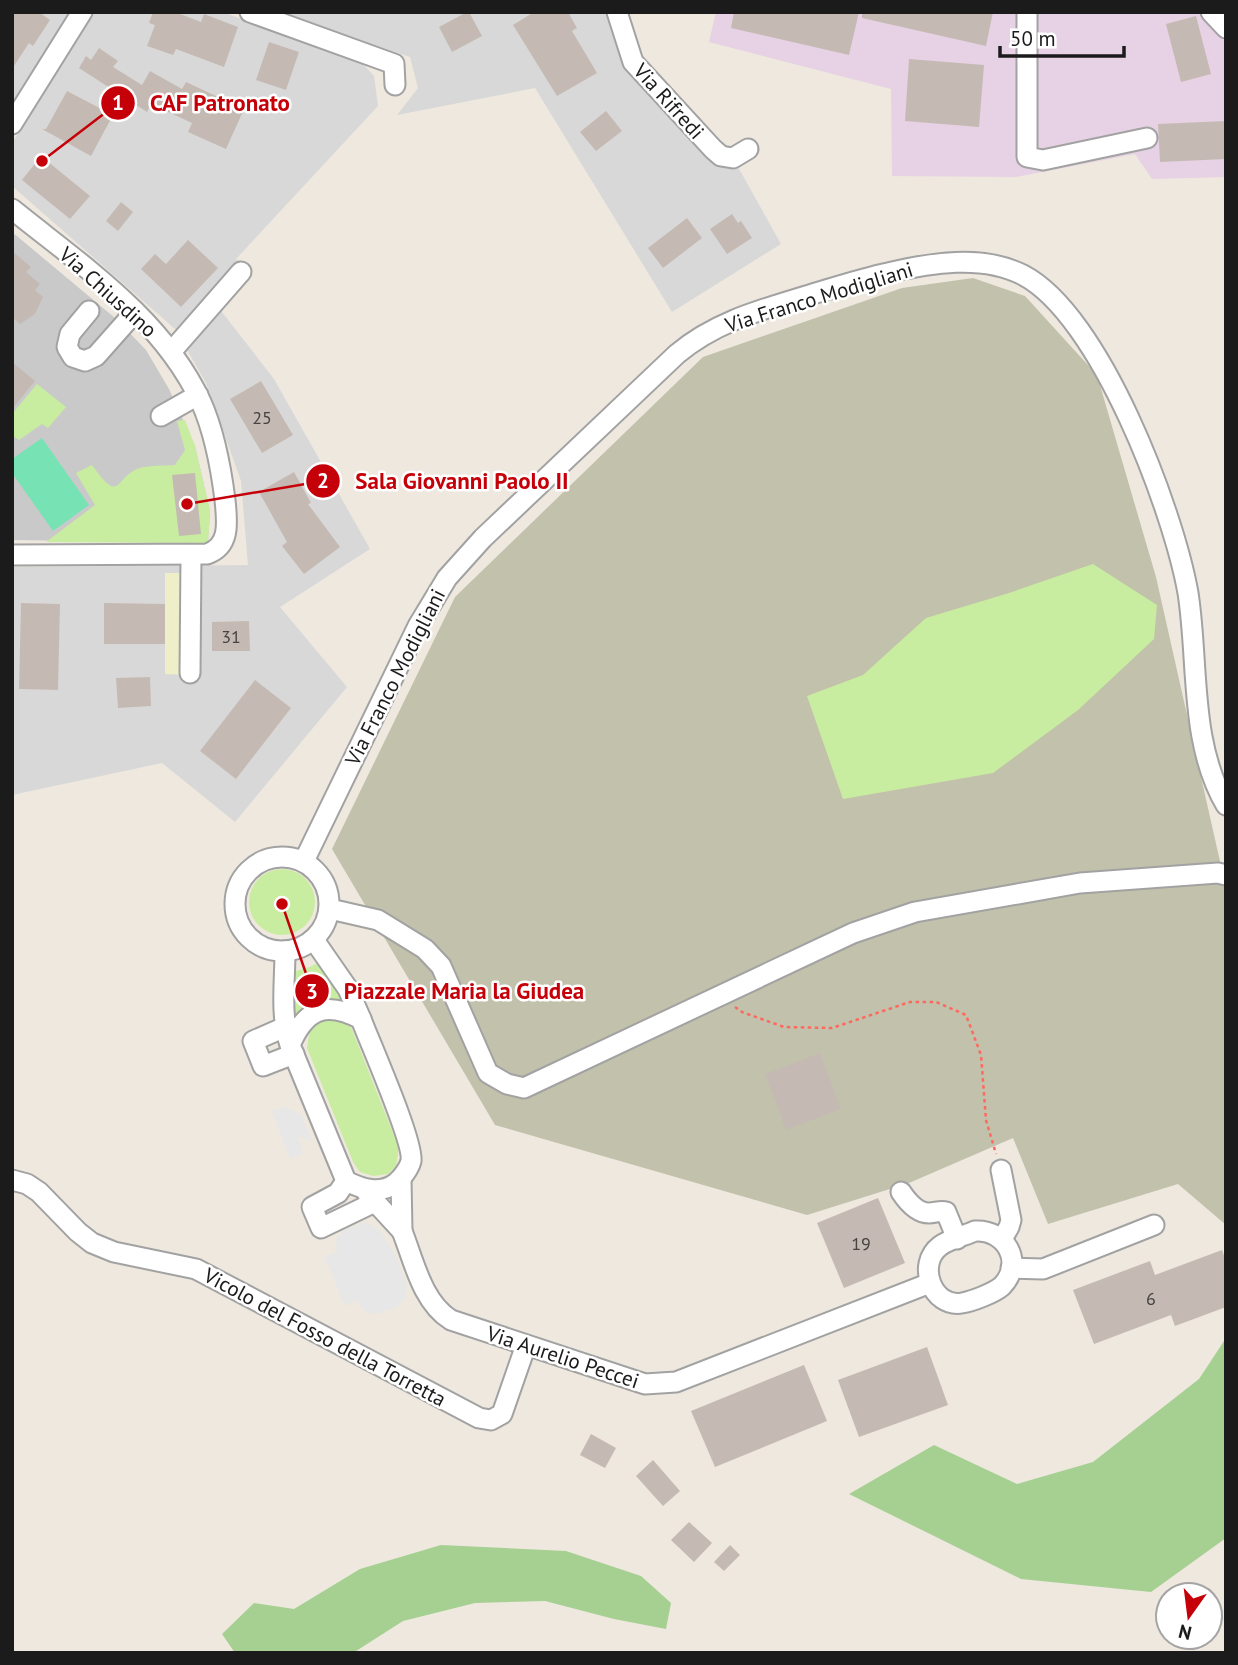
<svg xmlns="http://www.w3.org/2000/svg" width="1238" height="1665" font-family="'PT Sans',sans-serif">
  <rect width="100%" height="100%" fill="#eee8df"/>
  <g fill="#d9d8d8">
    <polygon points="12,12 69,12 12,103"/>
    <polygon points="95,12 222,12 359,60 374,76 378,106 236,259 252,275 218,307 274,379 370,549 280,607 347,687 235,822 162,763 12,795 12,567 248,565 241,481 206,383 175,329 12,186 12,143"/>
    <polygon points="280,12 607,12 625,68 738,167 781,244 672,312 535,88 397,115 418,88 410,57"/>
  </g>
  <polygon fill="#e7d1e4" points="716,12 1226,12 1226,177 1152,179 1135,154 1016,177 892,176 891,89 709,42"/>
  <polygon fill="#c9c9c9" points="12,232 115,318 146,350 169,389 195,446 210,511 208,543 12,540"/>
  <polygon fill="#c2c1ab" points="973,278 1025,296 1097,375 1156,577 1226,888 1226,1225 1178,1184 1048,1224 1013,1138 909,1183 807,1215 495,1125 332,849 455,597 703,357 902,288"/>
  <polygon fill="#eeefc8" points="165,573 186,573 186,675 165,674"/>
  <g fill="#c9eda0">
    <polygon points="37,384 66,407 48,428 42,424 19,440 12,435 12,414"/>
    <path d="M185,420L195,446L210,511L208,543L46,542L95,505L76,473L92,465C122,507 114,476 140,468C151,465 164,466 175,465L185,450L177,421Z"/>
    <polygon points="1093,564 1157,605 1154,639 1078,710 993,773 843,799 807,696 863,675 926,618 1009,593"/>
    <circle cx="282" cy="902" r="33"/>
    <polygon points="318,963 349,1005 313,1004 297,1016 291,1027 289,973 307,968"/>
    <polygon points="333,1017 351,1027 399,1148 396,1166 388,1174 373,1176 360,1172 353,1162 307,1048 310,1029 323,1019"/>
  </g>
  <g fill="#a6d091">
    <polygon points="1226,1338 1226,1538 1151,1592 1021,1579 849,1494 934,1445 1017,1484 1093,1462 1199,1379"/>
    <polygon points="441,1545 566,1551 641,1576 671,1603 666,1629 614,1619 545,1601 475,1603 403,1621 353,1653 235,1653 222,1634 254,1603 294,1609 360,1569"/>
  </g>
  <polygon fill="#77e3b4" points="42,438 89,505 53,531 12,473 12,459"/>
  <g fill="#e7e7e7">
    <polygon points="284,1107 301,1114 312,1141 297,1136 303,1153 290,1159 272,1111"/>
    <polygon points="366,1222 380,1231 387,1242 397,1258 407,1286 405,1299 397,1307 375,1314 366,1312 356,1301 345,1306 325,1257 337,1252 336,1239 345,1229"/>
  </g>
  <g fill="#c5bab3">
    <polygon points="12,12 39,12 50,20 33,46 29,43 12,69"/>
    <polygon points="153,12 175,12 201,22 204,14 238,27 224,67 176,49 173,55 147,46 155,25 149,23"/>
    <polygon points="467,12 469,12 482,36 452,52 439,27"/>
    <polygon points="534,12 568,12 577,28 572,31 597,73 557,96 513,25"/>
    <polygon points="734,12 859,12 849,55 731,28"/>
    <polygon points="862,12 993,12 986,46 862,18"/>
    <polygon points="1196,16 1211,74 1181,82 1166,24"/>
    <polygon points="269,42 299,52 286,90 256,80"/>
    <polygon points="99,48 118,61 113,67 142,85 150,71 182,89 186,82 244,109 226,149 188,132 192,123 151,104 147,112 79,68 86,56 91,60"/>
    <polygon points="909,59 984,65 979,127 905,121"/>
    <polygon points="67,91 113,115 91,156 42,129 46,129"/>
    <polygon points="606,111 622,131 596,151 580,132"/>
    <polygon points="1226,121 1226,159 1160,162 1158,124"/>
    <polygon points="41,156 90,196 70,219 22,180"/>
    <polygon points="121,202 133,212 118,231 106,221"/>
    <polygon points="732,214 738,223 741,221 752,238 727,254 710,229"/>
    <polygon points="687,218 702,238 663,268 648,248"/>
    <polygon points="188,240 218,268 181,307 141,269 155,254 166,264"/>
    <polygon points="12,251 31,267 26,272 40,284 35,290 43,297 35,314 20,324 12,317"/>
    <polygon points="12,362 35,381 12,409"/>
    <polygon points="261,381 293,435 262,453 230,399"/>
    <polygon points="294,472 311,503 308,504 340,547 304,574 282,546 287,542 259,492"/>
    <polygon points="195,473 201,534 179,536 172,475"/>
    <polygon points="21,603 60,604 58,690 19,689"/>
    <polygon points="104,603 165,604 165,644 104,644"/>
    <polygon points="249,621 250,651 212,651 212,622"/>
    <polygon points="150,677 151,706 118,708 116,678"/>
    <polygon points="255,680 291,708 236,779 200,751"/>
    <polygon points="820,1053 841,1109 786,1130 765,1074"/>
    <polygon points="878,1198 905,1263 844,1288 817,1223"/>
    <polygon points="1222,1250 1226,1261 1226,1307 1175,1326 1171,1315 1094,1344 1073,1290 1150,1261 1155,1275"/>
    <polygon points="927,1347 948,1405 859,1437 838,1380"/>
    <polygon points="804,1365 827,1421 715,1467 691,1411"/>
    <polygon points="591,1434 616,1448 605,1468 580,1455"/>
    <polygon points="653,1460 680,1491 663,1506 636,1476"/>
    <polygon points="689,1522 712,1543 694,1562 671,1540"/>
    <polygon points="730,1545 740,1555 724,1571 714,1562"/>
  </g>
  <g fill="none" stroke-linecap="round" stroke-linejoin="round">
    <defs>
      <g id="minor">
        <polyline points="250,12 394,64 395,85"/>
        <polyline points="617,12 633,62 713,149 721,156 733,158 748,149"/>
        <polyline points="1027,12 1027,157 1043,160 1147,138"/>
        <polyline points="1211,12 1226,28"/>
        <polyline points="12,124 82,12"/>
        <path d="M12,209C81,265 162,318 201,402C214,431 221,468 225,500C227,521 231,546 207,554L12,555"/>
        <polyline points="89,311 70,334 67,347 73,357 85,361 96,356 135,312"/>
        <polyline points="171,352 241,272"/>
        <polyline points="161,416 198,395"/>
        <polyline points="190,673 191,555"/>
        <circle cx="282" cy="904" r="47"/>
        <path d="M304,861L418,626L447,578L483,538L677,354C715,322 760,310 806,296C833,288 860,279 888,273C930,263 982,254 1023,275C1100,315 1173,509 1188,593C1199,663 1189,742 1226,805"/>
        <polyline points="330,909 378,920 425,949 441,966 488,1073 507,1084 524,1088 853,933 915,912 1080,883 1218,873 1226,875"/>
        <polyline points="314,940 348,989 361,1019"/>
        <path d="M285,951C285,982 280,1015 290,1045L346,1181C362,1189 380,1195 396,1183C401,1179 409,1169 411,1161C414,1142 370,1043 361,1019C326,1001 306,1008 290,1045"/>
        <polyline points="285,1027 253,1041 263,1066 294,1054"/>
        <polyline points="1001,1170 1011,1220 1009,1227 1002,1239"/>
        <polyline points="12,1180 27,1184 39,1192 78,1232 92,1243 114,1252 196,1269 479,1418 491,1420 502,1414 526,1345"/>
        <polyline points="346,1181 338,1193 312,1207 321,1228 375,1202"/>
        <path d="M901,1192C907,1201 917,1213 929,1213C936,1213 940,1210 946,1212L957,1239"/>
        <polyline points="367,1193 402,1231 401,1179"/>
        <path d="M402,1231C414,1261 422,1302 451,1320L645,1384L676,1382L930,1283"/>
        <path d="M975,1231C1005,1229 1025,1262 1002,1286C994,1293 973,1301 962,1303C932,1308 916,1264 940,1246C949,1239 964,1236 975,1231Z"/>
        <polyline points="1011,1268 1043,1269 1154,1225"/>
      </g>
    </defs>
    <use href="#minor" stroke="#a2a2a2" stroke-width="23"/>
    <polyline stroke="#ff685f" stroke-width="2.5" stroke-dasharray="3.5 3.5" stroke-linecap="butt" points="735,1007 742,1012 784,1027 832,1028 910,1002 936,1002 966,1015 981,1055 986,1120 996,1154"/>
    <use href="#minor" stroke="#fff" stroke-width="19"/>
  </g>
  <g text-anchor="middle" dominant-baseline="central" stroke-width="5" stroke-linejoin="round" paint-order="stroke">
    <g font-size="18" fill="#464341">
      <text x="262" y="417">25</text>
      <text x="231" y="636">31</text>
      <text x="861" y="1243">19</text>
      <text x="1151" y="1298">6</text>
    </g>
    <g font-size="21" fill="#1b1b1b" stroke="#fff">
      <text transform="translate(669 101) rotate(48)">Via Rifredi</text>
      <text transform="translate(108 292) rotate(42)">Via Chiusdino</text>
      <text transform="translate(819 297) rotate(-17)">Via Franco Modigliani</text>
      <text transform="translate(395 677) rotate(-63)">Via Franco Modigliani</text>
      <text transform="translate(325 1337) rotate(28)">Vicolo del Fosso della Torretta</text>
      <text transform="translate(563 1357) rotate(18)">Via Aurelio Peccei</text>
    </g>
  </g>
  <path fill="none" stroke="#c60009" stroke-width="2.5" d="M42 161L118 103M187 504L323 481M282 904L312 991"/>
  <g fill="#c60009" stroke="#fff" stroke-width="2.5">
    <circle cx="42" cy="161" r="7"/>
    <circle cx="187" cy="504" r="7"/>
    <circle cx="282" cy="904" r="7"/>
    <circle cx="118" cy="103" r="18"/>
    <circle cx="323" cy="481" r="18"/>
    <circle cx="312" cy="991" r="18"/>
  </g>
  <g font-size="21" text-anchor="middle" font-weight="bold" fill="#fff">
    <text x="118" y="110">1</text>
    <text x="323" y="488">2</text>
    <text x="312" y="999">3</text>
  </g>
  <g font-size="23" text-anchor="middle" font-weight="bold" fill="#c60009" stroke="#fff" stroke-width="5" stroke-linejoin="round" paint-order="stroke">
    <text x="220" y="111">CAF Patronato</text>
    <text x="462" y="489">Sala Giovanni Paolo II</text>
    <text x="464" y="999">Piazzale Maria la Giudea</text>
  </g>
  <rect width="1238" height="1665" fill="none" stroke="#1b1b1b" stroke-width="28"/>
  <g transform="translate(1189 1616) rotate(194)"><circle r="33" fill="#ffffff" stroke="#a4a4a4" stroke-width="2"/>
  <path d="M0-5L12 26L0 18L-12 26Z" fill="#c60009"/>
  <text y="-10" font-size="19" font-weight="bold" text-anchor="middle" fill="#1b1b1b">N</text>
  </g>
  <path d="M1000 46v10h124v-10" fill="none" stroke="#1b1b1b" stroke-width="3.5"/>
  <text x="1010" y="46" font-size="21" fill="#1b1b1b" stroke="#ffffff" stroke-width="5" paint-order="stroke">50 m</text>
</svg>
